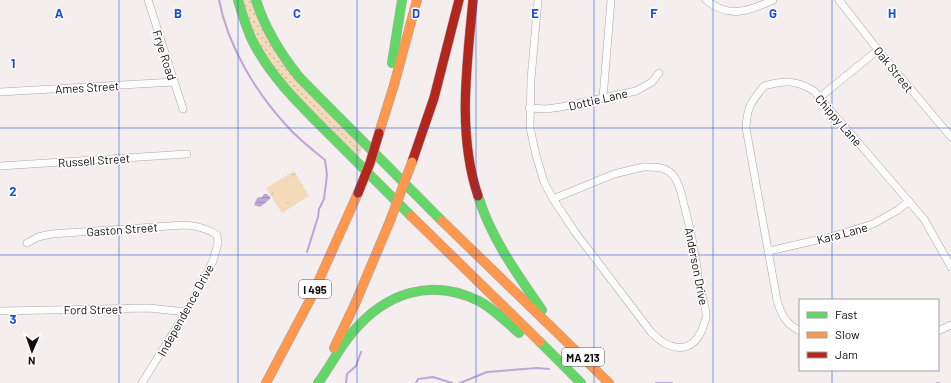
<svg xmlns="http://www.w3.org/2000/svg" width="951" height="383" font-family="Barlow,sans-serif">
  <defs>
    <pattern id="grass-dots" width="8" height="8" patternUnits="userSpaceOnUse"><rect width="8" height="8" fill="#f3dab9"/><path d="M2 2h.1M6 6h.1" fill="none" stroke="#cfba9e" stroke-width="1.8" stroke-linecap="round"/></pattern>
    <pattern id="park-crowns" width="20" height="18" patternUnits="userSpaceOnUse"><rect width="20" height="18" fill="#f3dab9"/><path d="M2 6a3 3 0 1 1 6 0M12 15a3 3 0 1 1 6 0" fill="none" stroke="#cfba9e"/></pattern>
    <pattern id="water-rules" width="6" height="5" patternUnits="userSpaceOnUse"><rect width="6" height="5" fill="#bea5d7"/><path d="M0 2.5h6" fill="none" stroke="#a28db7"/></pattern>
  </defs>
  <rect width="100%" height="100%" fill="#f4eeee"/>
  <polygon fill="url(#grass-dots)" points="241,0 253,0 257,15 362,148 358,160 267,63"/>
  <polygon fill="url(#park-crowns)" points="294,171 309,196 282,213 266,188"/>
  <g fill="#f3dab9">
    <polygon points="291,175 297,184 277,197 271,187"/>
    <polygon points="301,187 304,192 294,199 290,193"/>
    <polygon points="288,195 291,200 280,207 277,202"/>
  </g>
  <polygon fill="url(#water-rules)" points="264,194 267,194 270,197 270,199 260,207 254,205 257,198 262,197"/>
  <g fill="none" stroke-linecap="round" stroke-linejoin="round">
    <g stroke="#bea5d7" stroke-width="2">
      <path d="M219,0C228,46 255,91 286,125C297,138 312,149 325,160L327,175L324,199L319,209L318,217L307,252"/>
      <polyline points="346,383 347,374 356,366 361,352"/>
      <polyline points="416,383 418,379 433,377 452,383"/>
      <polyline points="460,383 487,372 537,368 549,369"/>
      <polyline points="656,383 672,383"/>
      <polyline points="937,383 939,383"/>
    </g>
    <defs>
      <g id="street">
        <polyline points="148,0 183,109"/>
        <polyline points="538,0 531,79 530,128 536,155 544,182 553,199"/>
        <path d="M706,0C729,19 749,11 773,0"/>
        <polyline points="839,0 878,50 951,137"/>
        <polyline points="0,92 174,82"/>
        <polyline points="820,97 878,50"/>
        <polyline points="603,98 611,0"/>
        <polyline points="529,108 546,109 561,107 636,91 652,82 659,73"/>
        <polyline points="0,166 187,154"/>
        <path d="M643,167C653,167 664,166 672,174C679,181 682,195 684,205C689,223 693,242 696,261C698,271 698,282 700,291C703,300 707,309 706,318C705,322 703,326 702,330C690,356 668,350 651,332L575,232L553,199L614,174Z"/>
        <path d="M27,243L38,237L51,234L184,225C197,226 206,228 217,235L218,243L213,261L186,312L142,383"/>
        <polyline points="769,251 830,237 873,224 898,210 909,201"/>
        <polyline points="0,311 149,308 186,312"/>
        <path d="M800,331C786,324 781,315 777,300L746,128C747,107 751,102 764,86C785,80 796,80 814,91L924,219L951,267"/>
        <polyline points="938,331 951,325"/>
      </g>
      <g id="fast">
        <path d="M238,0C242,14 246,27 252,40C271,78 302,107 331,136C358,163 385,190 411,216"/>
        <path d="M256,0C265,29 280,53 299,77L442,221"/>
        <polyline points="392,63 402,0"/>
        <path d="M478,196C491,238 517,274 542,310"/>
        <polyline points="540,342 581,383"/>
        <path d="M318,383C330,367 339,348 352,333C385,293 431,277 479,301C494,309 506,322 519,333"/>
      </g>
      <g id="slow">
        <polyline points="379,133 394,85 417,0"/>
        <polyline points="411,216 540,342"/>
        <polyline points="442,221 609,383"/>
        <polyline points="334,348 355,304 390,221"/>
        <polyline points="266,383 310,300 358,193"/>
      </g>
      <g id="jam">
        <path d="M473,0C467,65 457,133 478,196"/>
        <polyline points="412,162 434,98 459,0"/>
      </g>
    </defs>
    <use href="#street" stroke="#aba6a7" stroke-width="8"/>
    <use href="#fast" stroke="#aba6a7" stroke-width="10"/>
    <use href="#slow" stroke="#aba6a7" stroke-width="10"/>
    <use href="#jam" stroke="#aba6a7" stroke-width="10"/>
    <use href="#street" stroke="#fdfcfc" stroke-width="7"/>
    <use href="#fast" stroke="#63d668" stroke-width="9"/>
    <use href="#slow" stroke="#ff974d" stroke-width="9"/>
    <use href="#jam" stroke="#b3261e" stroke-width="9"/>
    <defs>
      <polyline id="slow-bridge" points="390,221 412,162"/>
      <polyline id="jam-bridge" points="358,193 370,163 379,133"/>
    </defs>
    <use href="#slow-bridge" stroke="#aba6a7" stroke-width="10" stroke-linecap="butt"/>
    <use href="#jam-bridge" stroke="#aba6a7" stroke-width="10" stroke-linecap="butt"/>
    <use href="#slow-bridge" stroke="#ff974d" stroke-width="9"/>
    <use href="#jam-bridge" stroke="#b3261e" stroke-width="9"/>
  </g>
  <path fill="none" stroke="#1d4ed8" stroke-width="1" stroke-opacity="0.55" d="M119,0V383M238,0V383M357,0V383M476,0V383M594,0V383M713,0V383M832,0V300M0,128H951M0,255H951M832,370V383"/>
  <g text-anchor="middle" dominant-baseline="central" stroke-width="3" stroke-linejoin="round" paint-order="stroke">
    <g fill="#fff" stroke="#595657" stroke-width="1">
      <rect x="299" y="280" width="32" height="18" rx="3"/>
      <rect x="562" y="348" width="42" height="18" rx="3"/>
    </g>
    <g font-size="11" font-weight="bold" fill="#120e0f">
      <text x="315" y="289">I 495</text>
      <text x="583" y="357">MA 213</text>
    </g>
    <g font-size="12" fill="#120e0f" stroke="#fff">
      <text transform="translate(165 55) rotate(72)">Frye Road</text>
      <text transform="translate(894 69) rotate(51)">Oak Street</text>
      <text transform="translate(87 87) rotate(-3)">Ames Street</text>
      <text transform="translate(598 99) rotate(-13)">Dottie Lane</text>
      <text transform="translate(839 120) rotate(49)">Chippy Lane</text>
      <text transform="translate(94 160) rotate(-4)">Russell Street</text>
      <text transform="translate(122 229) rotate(-4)">Gaston Street</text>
      <text transform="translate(842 233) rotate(-15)">Kara Lane</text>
      <text transform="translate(697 266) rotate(79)">Anderson Drive</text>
      <text transform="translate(93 309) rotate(-1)">Ford Street</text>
      <text transform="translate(185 310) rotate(-61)">Independence Drive</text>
    </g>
  </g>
  <g font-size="13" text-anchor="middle" font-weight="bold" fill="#1d4ed8" stroke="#fff" stroke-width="3" stroke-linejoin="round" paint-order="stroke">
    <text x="59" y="18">A</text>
    <text x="178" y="18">B</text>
    <text x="297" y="18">C</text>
    <text x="416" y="18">D</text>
    <text x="535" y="18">E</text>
    <text x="654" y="18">F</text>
    <text x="773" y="18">G</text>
    <text x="892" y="18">H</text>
    <text x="13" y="68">1</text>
    <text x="13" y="196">2</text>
    <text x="13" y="324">3</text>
  </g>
  <rect x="799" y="299" width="140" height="72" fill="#ffffff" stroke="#a09f9f"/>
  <rect x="807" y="312" width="20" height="6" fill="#63d668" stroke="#a09f9f"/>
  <text x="835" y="319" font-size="12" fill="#120e0f">Fast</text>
  <rect x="807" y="332" width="20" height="6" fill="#ff974d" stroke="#a09f9f"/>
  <text x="835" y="339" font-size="12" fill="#120e0f">Slow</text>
  <rect x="807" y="352" width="20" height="6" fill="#b3261e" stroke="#a09f9f"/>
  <text x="835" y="359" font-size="12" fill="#120e0f">Jam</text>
  <g transform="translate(32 351) rotate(182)" stroke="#ffffff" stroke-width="3" paint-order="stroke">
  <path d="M0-3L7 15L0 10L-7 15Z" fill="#120e0f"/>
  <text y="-6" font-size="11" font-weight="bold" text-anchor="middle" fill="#120e0f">N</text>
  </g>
</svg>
